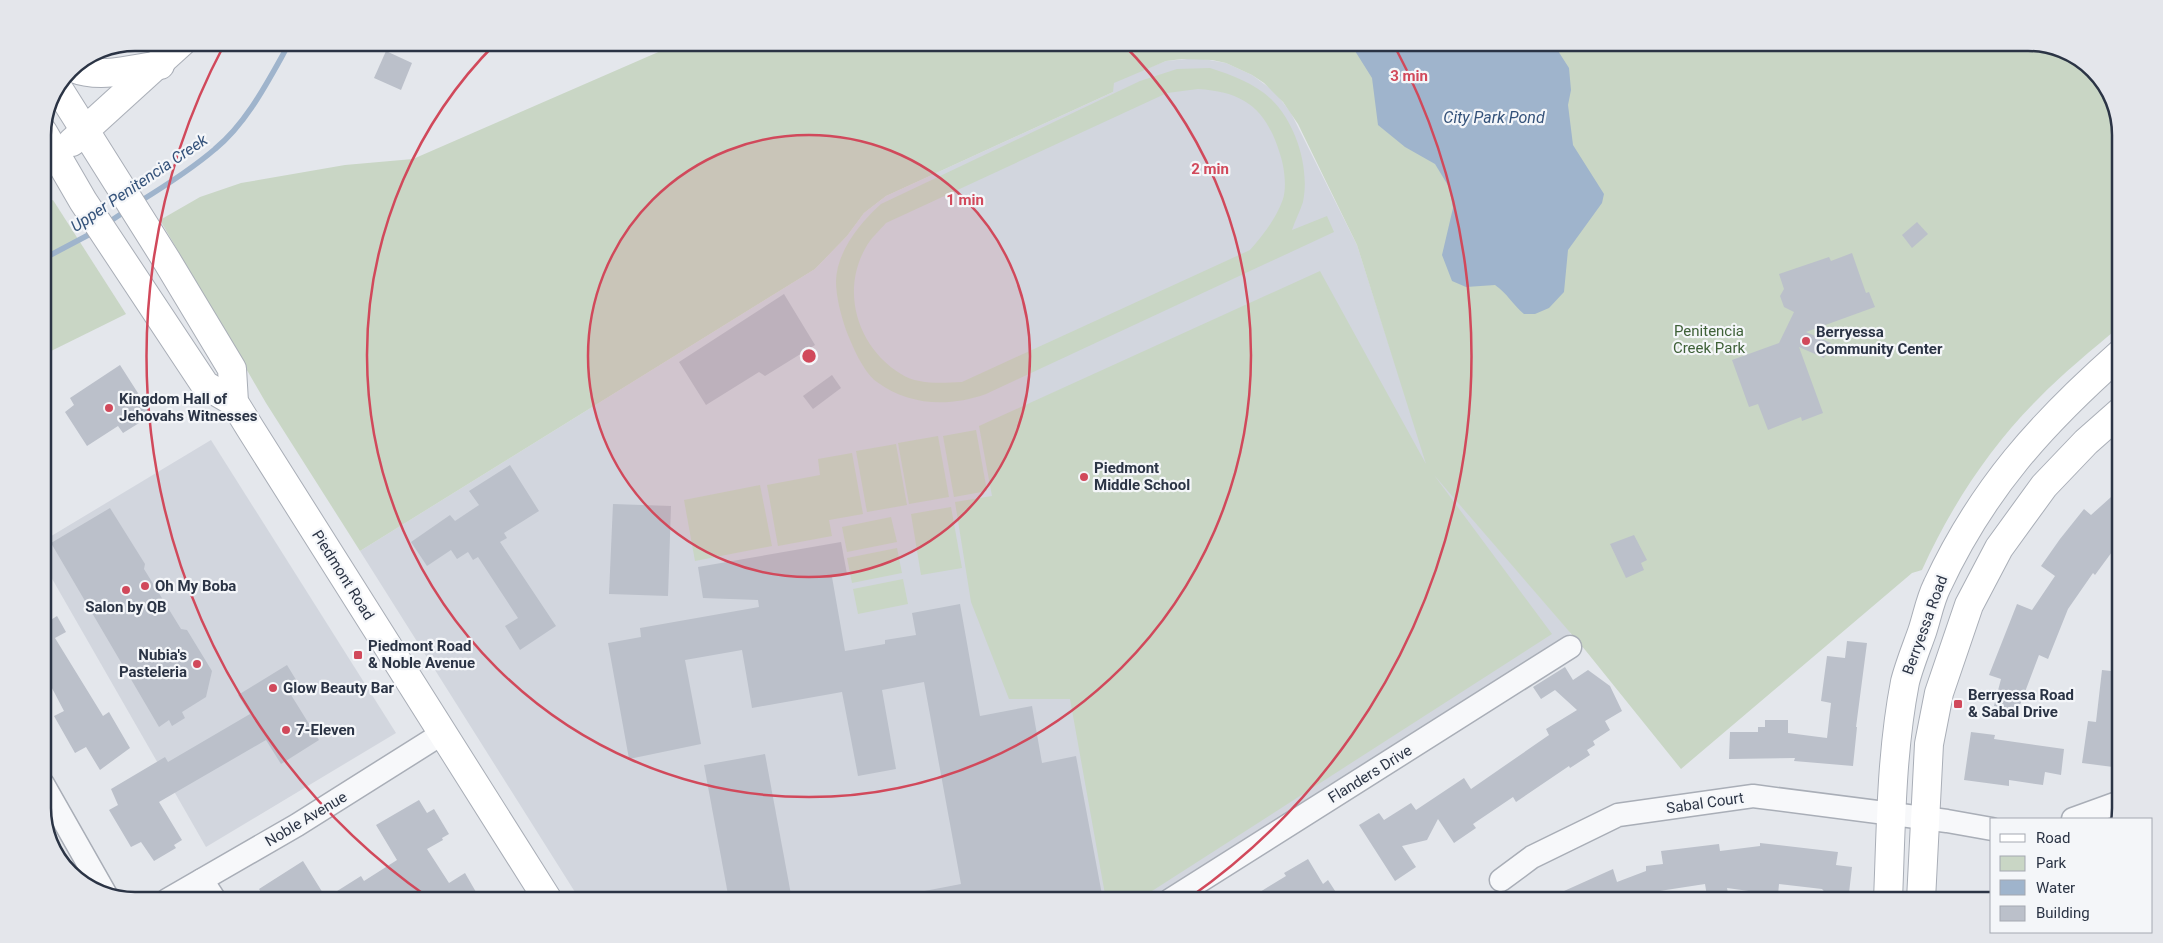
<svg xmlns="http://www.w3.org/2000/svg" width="2163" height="943" font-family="Roboto,sans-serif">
  <rect width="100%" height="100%" fill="#e4e7ec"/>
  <g fill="#d2d6de">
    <polygon points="1198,58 1226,63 1252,75 1275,92 1291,113 1357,245 1428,467 1571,633 1154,900 580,900 360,551 815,269 847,236 864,213 886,196 1113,92 1113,83 1127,76 1166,61"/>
    <polygon points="211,440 396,733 206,847 43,563 43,541"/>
  </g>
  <g fill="#c9d6c5" fill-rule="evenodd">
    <path d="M679,43H2028L2063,49L2101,79L2120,130V326C2092,350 2063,373 2037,400C1989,448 1950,508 1922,570L1912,573L1681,769L1586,651L1434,475L1552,634L1138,900H1106L1070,699H1009L971,602L955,502L992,496L979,426L1320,271L1426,464L1357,245L1298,124L1283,102L1264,83L1252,75L1226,63L1212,60L1182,59L1166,61L1114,83L1113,92L886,196L864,213L847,236L815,269L360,551L266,403L160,220L200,197L241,183L345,165L413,159Z"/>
    <path d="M1210,68C1232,75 1254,83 1271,99C1296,123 1310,168 1303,202C1300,211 1295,221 1292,230L1327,216L1334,232L986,394C949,407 910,406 877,382C863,372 852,345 846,330C841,315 836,297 836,281C837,251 860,223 881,204L1140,81L1177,69ZM1198,89C1245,92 1266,109 1280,154C1284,166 1287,186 1283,199C1276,219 1263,235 1250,250L962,382C942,383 918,385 901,374C858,348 840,292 866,247C871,238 879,231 886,223L1167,93Z"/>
    <polygon points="53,200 126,314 43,355 43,204"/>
    <polygon points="976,430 987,491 954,497 943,436"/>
    <polygon points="938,436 949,497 909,504 898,443"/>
    <polygon points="896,444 907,505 867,512 856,451"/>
    <polygon points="852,453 863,514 829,520 832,536 778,546 767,485 820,475 818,459"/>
    <polygon points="760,485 772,546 695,561 684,500"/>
    <polygon points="951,507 962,568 921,575 911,514"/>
    <polygon points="891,517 897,542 847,552 842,527"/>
    <polygon points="897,548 902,573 852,583 847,558"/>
    <polygon points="903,579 908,604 858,614 853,589"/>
  </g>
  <path fill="#9fb4cc" d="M1350,43H1553L1569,68L1571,90L1568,105L1573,145L1604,194L1602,203L1568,250L1564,292L1549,308L1535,314H1524C1513,305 1507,293 1495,285L1466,287L1452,281L1442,255L1453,208L1449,187L1435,164L1405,147L1378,125L1372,78Z"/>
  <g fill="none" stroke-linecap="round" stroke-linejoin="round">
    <g stroke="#9fb4cc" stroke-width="5.5">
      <path d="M139,202C165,186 192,169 215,149C248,122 269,79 290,42"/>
      <polyline points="106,224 127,210"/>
      <polyline points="43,259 94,232"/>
    </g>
  </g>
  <g fill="#bbc0ca">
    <polygon points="386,51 412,63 401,90 374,78"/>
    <polygon points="1917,222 1928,234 1912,248 1902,235"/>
    <polygon points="1852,253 1866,293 1869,292 1875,307 1806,332 1831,343 1824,358 1799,347 1823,413 1802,421 1801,417 1768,430 1758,404 1749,407 1732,360 1779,343 1794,312 1784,307 1780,296 1784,289 1779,274 1829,257 1831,261"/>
    <polygon points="784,294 815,345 765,376 759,372 706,405 679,362"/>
    <polygon points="120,365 152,415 123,433 118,426 87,446 65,412 74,405 70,398"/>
    <polygon points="832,375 841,388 813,409 803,396"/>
    <polygon points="510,465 539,511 504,533 507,538 500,542 556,626 520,650 505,626 518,618 478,557 473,560 468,552 457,559 451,550 427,566 411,542 450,515 455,521 479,505 469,491"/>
    <polygon points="2120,489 2120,524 2112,532 2120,538 2120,541 2095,575 2093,573 2068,609 2048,659 2039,655 2020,705 2016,709 1994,706 2001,679 1989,675 2017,604 2032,610 2055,576 2041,566 2060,539 2084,509 2091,515"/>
    <polygon points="613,504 671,506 668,596 609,594"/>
    <polygon points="110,508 145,564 144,569 181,629 187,630 212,671 206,697 182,712 185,718 172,726 169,720 159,727 51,543"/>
    <polygon points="1634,535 1647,560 1641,563 1644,570 1626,578 1610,544"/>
    <polygon points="841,542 847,574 832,577 845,651 885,644 885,640 916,635 912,613 960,604 980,716 1032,706 1042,763 1076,756 1103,900 915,900 914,893 961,884 924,682 882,690 896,769 858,776 842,692 752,708 742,650 685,660 701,744 629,759 608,643 641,637 640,628 759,607 758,600 703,598 698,567"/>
    <polygon points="57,616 66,632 55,638 103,716 109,712 130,748 100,770 86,747 75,753 54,716 64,711 43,671 43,617 46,623"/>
    <polygon points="1847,641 1867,643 1856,727 1857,727 1853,766 1794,761 1795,758 1729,759 1730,732 1758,732 1758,727 1765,727 1765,720 1788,720 1788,733 1827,738 1831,703 1821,701 1827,656 1845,658"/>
    <polygon points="287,665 298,683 288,690 319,740 281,764 266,740 159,802 182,840 174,845 176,848 154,861 141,842 131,847 109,810 118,805 111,789 165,757 168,762 250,714 238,695"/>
    <polygon points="1565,667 1573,680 1588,670 1610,686 1622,711 1605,721 1610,730 1593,741 1595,745 1587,750 1590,755 1570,768 1569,766 1516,802 1513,797 1473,824 1476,828 1454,843 1438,819 1427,840 1402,846 1416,867 1395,881 1359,825 1379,813 1384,820 1411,803 1416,810 1464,778 1471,789 1549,735 1546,729 1577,710 1555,690 1541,699 1533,687"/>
    <polygon points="2102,670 2120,672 2120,744 2116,743 2113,767 2082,763 2088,721 2096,722"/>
    <polygon points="1971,732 1995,735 1994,739 2064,749 2061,775 2045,772 2043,785 2009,780 2009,786 1964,780"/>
    <polygon points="765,754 792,900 729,900 704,765"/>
    <polygon points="419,800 427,813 434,809 449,834 442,838 443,840 427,849 449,883 465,873 476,892 463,900 266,900 259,889 303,861 326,898 361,876 364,881 397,860 376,825"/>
    <polygon points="1760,843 1838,852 1836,865 1852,867 1849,893 1841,892 1836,900 1832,900 1822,889 1779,884 1778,895 1727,888 1728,893 1707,896 1705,884 1640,894 1642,900 1544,900 1613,869 1617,882 1646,871 1646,866 1663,864 1661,851 1719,844 1720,851 1760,846"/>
    <polygon points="1308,859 1323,884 1328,880 1341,900 1247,900 1286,876 1284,873"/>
  </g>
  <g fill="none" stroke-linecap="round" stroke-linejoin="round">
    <defs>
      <g id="street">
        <polyline points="43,784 106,895"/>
        <polyline points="2073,819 2120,802"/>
        <polyline points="202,880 215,900"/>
        <polyline points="1501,880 1532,857 1618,815 1753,796 1947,821 1992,829"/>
        <polyline points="167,900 297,825 443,733"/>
        <polyline points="1170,900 1570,647"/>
      </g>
      <g id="secondary">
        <path d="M73,68C100,79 132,69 160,65"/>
        <polyline points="60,91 167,261 232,369 234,402 250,428 548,900"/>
        <polyline points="43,132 83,201 205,385 234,402"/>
        <polyline points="72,142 182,42"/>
        <path d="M1888,900C1891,828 1891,754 1905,682C1909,666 1916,649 1922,632C1927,617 1930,600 1937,586C1982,489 2041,424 2120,354"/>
        <polyline points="1921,900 1929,744 1939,693 1969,605 1999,548 2044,486 2086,442 2120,412"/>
      </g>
    </defs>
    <use href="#street" stroke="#a9aeb7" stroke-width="25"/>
    <use href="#secondary" stroke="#a9aeb7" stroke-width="30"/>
    <use href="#street" stroke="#f7f8fa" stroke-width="22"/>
    <use href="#secondary" stroke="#fff" stroke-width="28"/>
  </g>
  <circle cx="809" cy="356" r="221" fill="#d1495b" fill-opacity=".12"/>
  <g fill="none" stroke="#d1495b" stroke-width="2.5">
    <circle cx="809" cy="356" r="221"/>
    <path d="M1122 43A442 442 0 1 1 496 43"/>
    <path d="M429 898A662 662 0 0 1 224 45M1394 45A662 662 0 0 1 1189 898"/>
  </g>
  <g fill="#d1495b" stroke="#f4f6f9" stroke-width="2">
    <circle cx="1806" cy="341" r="5"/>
    <circle cx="109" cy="408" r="5"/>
    <circle cx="1084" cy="477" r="5"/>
    <circle cx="145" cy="586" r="5"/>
    <circle cx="126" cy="590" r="5"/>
    <rect x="353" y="650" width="10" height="10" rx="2.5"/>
    <circle cx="197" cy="664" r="5"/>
    <circle cx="273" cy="688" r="5"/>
    <rect x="1953" y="699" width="10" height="10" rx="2.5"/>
    <circle cx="286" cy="730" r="5"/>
  </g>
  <g text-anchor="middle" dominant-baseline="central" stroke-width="4.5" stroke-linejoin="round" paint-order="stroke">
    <g font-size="15" fill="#3f6138" stroke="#f4f6f9">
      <text x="1709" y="331">Penitencia<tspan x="1709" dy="17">Creek Park</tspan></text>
    </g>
    <g font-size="15" font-weight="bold" fill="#2b3445" stroke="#f4f6f9" text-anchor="start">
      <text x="1816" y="332">Berryessa<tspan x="1816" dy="17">Community Center</tspan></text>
      <text x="119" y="399">Kingdom Hall of<tspan x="119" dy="17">Jehovahs Witnesses</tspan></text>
      <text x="1094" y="468">Piedmont<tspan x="1094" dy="17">Middle School</tspan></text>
      <text x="155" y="586">Oh My Boba</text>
      <text x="126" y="607" text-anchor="middle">Salon by QB</text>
      <text x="368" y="646">Piedmont Road<tspan x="368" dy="17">&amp; Noble Avenue</tspan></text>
      <text x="187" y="655" text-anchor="end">Nubia's<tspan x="187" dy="17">Pasteleria</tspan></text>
      <text x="283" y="688">Glow Beauty Bar</text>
      <text x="1968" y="695">Berryessa Road<tspan x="1968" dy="17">&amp; Sabal Drive</tspan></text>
      <text x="296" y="730">7-Eleven</text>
    </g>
    <g font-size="15" fill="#2b3445" stroke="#f4f6f9">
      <text transform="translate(343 575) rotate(58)">Piedmont Road</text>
      <text transform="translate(1925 625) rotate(-70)">Berryessa Road</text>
      <text transform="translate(1370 774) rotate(-32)">Flanders Drive</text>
      <text transform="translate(1705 803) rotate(-8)">Sabal Court</text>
      <text transform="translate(306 819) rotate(-31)">Noble Avenue</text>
    </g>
    <g font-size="16" font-style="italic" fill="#34527a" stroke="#f4f6f9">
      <text x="1494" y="117">City Park Pond</text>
      <text transform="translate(139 183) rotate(-34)">Upper Penitencia Creek</text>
    </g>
  </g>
  <path d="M0 0H2163V943H0ZM135 51H2028A84 84 0 0 1 2112 135V808A84 84 0 0 1 2028 892H135A84 84 0 0 1 51 808V135A84 84 0 0 1 135 51Z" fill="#e4e6eb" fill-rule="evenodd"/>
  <path fill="none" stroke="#2b3445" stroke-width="2.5" d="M135 51H2028A84 84 0 0 1 2112 135V808A84 84 0 0 1 2028 892H135A84 84 0 0 1 51 808V135A84 84 0 0 1 135 51Z"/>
  <circle cx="809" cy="356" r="8" fill="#d1495b" stroke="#f4f6f9" stroke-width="2.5"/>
  <g font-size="15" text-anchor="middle" font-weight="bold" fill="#d1495b" stroke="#f4f6f9" stroke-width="4.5" stroke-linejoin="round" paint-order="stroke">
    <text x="1409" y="81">3 min</text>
    <text x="1210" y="174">2 min</text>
    <text x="965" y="205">1 min</text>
  </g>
  <rect x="1990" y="818" width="162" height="115" fill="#f4f6f9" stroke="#a4a8b1"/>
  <rect x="2000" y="834" width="25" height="8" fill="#ffffff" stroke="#a4a8b1"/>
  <text x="2036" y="843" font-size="15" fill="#2b3445">Road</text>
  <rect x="2000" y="856" width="25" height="15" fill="#c9d6c5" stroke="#a4a8b1"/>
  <text x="2036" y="868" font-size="15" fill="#2b3445">Park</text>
  <rect x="2000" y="880" width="25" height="15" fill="#9fb4cc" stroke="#a4a8b1"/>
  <text x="2036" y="893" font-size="15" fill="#2b3445">Water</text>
  <rect x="2000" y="906" width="25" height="15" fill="#bbc0ca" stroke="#a4a8b1"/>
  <text x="2036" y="918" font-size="15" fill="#2b3445">Building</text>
</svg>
